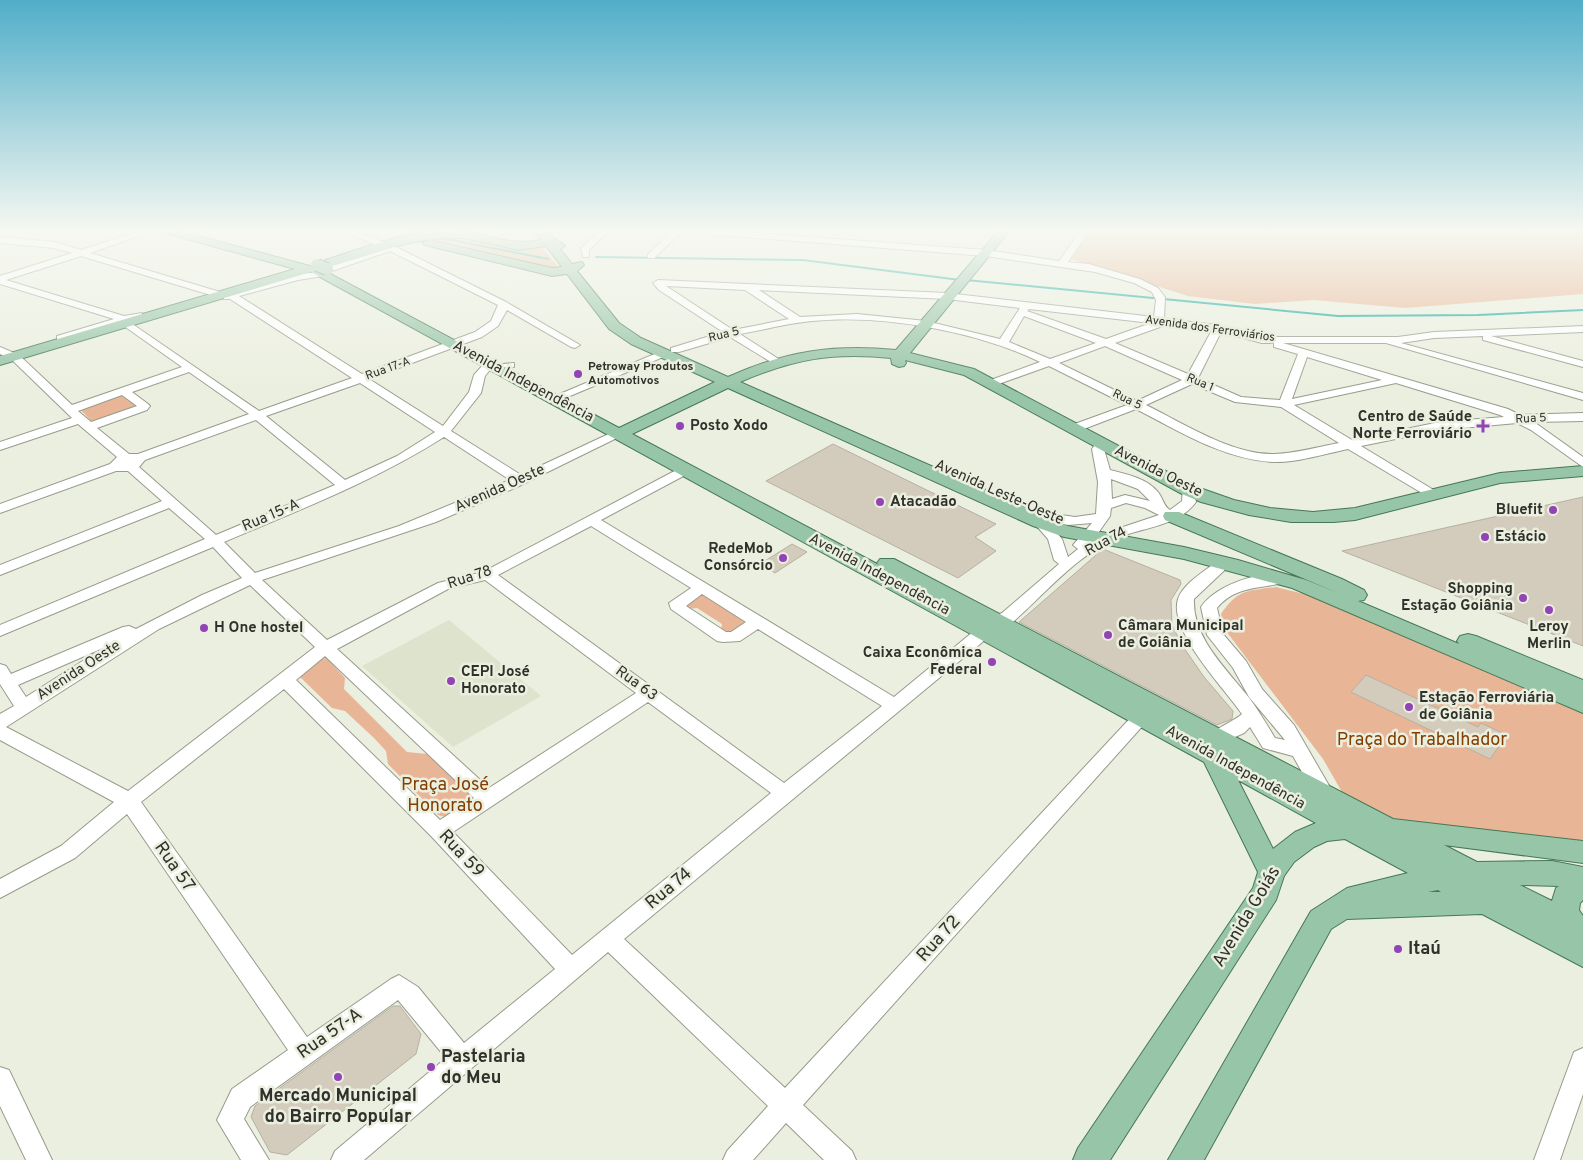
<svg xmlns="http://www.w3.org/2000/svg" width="1583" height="1160" font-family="Overpass,sans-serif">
  <rect width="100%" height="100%" fill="#ebefdf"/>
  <polygon fill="#dde3cc" points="449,620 541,696 453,747 362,666"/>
  <g fill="#e8b697">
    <polygon points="1090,229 1583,229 1583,294 1405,308 1314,300 1255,304 1188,296 1072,259"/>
    <path d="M443,237C478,239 507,253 542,248L560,268L555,269L435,242L405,243Z"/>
    <polygon points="123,393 140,407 92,422 79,408"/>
    <path d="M1276,587L1312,596L1583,712V844L1411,828L1346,799L1323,759L1226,631L1221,614C1238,589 1247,591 1276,587Z"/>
    <polygon points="704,595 744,619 744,624 732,632 725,633 721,630 722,624 697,608 687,609 683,604 695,596"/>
    <polygon points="327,658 345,678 344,689 407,752 427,754 470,794 472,802 448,818 438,815 388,764 386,751 374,738 345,711 332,708 300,677 319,659"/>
  </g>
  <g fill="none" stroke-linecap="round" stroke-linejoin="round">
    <g stroke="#0da69b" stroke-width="2">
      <polyline points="404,229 426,234"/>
      <polyline points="442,238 548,259"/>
      <polyline points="596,257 803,260 960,280"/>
      <polyline points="966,280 1338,316 1478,315 1583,310"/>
    </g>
  </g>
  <g fill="#d3ccbd" stroke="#b7b0a1">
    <polygon points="833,444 996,524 975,537 996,551 958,578 766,481"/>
    <polygon points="1583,497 1583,646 1342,551"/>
    <polygon points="792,544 807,552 775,573 760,564"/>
    <polygon points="1103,549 1180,580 1181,584 1171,600 1172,625 1182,645 1204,677 1233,711 1232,719 1217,725 1019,622"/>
    <polygon points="1366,675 1478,727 1481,723 1507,735 1490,759 1351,692"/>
    <polygon points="393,1006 400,1006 421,1034 416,1054 287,1155 270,1152 251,1117 255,1106"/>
  </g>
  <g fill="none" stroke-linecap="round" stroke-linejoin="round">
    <defs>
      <g id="minor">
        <path d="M147,229H158L90,253L220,292V296H214L81,256L6,280L124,316L142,313V317L128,321L259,411L352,378L230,299H224V295L297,274L323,272V276L298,280L239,296L362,374L475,332L491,321L498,305L390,251L332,271H326L324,269L330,264L382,248L339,229H349L394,246L506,302L580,345L575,348L571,347L507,310L498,326L482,337L369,379L443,426L469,392L474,375L482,366L514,363V367L489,371L485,376L481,393L451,431L521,475L615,431H623L625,434L517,487L436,522L262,580L327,640L438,583L483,572L684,466L689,467L690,470L689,473L601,520L894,697L991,617L1002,613L1059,564L1054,560L1048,539L1033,522L1047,513L1075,517L1096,514L1098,482L1092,449L1094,446L1098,445L1104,449L1110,470C1126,474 1146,478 1157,491C1163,497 1163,506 1170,510L1182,501L1183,487H1193L1196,502C1180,524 1149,527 1125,535C1081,550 1048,591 1014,621L1003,625L624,939L785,1088L1135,713L1141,711L1147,713L1150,717L1147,721L803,1105L852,1151L856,1160H824L786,1123L753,1160H723L727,1151L768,1106L608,952L364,1160H331L335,1151L446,1058L398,1000L250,1107L244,1119L269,1160H241L217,1120L232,1089L288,1050L127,814L75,858L0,898V879L61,846L114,802L0,740V714L14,706L0,684V664L6,666L11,674L123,627L129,626L136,629L202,595L242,578L213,547L0,636V625L205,539L169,508L0,575V565L162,501L128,471H116L0,513V504L110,464L117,457L78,424L0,450V442L72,418L11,359L0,354V347L19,355L72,405L182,367L124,326V322L65,340H57V336L114,319L0,284V276L72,253L54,248L0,243V237L55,242L81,250ZM189,372L249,414L138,454H129L97,428L147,410L150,406L148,404L132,392ZM360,383L435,432L397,456L345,480L266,416ZM122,395L137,406L91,422L78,411ZM256,420L335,485L216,535L139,467L145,460ZM444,437L510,480L399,526L255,573L224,542C299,510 375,481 444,437ZM1111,479L1138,489L1150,501L1125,495L1112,499ZM1126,503L1145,508L1159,515L1114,530L1094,539L1110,516L1111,508ZM1047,521L1068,525L1092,523L1073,545L1078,549L1068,557L1062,539ZM591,526L691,588L669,603L671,609L717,641L723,642L740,641L758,629L882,706L784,783L498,575ZM485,580L636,693L489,788L337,649L448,589ZM250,585L315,647L128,791L6,727L159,629ZM702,594L746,622L731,632H726L686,606ZM103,648L26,697L18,685ZM325,656L474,798L440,820L296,680ZM284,689L432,837L555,969L464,1043L418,987L399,975L391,979L307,1037L141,802ZM648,702L771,793L572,955L453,832Z"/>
        <polygon points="603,229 611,229 589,250 589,257 583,257 581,248"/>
        <path d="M669,229H700L986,250L1059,261L1082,229H1090L1068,262L1089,264L1140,279L1158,288L1165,297L1164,319L1218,325L1262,337H1398L1434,332L1583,326V332L1491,336L1583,361V367L1483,340V336L1434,338L1401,343L1583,393V400L1386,343H1283L1508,409L1520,415L1583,413V421L1534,422L1583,457V467L1531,430L1517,423L1440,430L1361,446L1437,492L1439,495L1437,498L1432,499L1348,449C1324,454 1296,463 1272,462C1223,459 1179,431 1136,409L1076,432L1070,428L1072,425L1127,405L1049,366L996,385H988V381L1040,362C977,331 882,314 812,321C788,323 764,330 740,334L780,360L781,362L776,365L730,337L679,352H671V348L723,332L659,290L653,283L658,280L947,293L1154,317L1156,300L1152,292L1134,283L1095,272L986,256L681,232L654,258H648V254L673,231ZM666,286L745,290L789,319L733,330ZM759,290L947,299L1020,308L1000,339L926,321L857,314L800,317ZM1029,309L1151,323L1106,339L1027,311ZM1024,316L1096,343L1050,359L1009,342ZM1162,324L1212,330L1188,374L1115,343L1160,327ZM1221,332L1262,343H1274V347L1298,354L1280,400L1241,397L1198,378ZM1105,346L1182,380L1137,401L1059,363ZM1307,357L1382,380L1292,399ZM1396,383L1500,415L1504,417L1440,422L1352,440L1294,405ZM1192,384L1235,402L1281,407L1339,443C1318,447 1296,453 1274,454C1232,455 1183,423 1146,405Z"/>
        <path d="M973,229H1004L1008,231C1002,236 979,234 973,229Z"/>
        <polygon points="664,350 668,351 668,355 558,401 554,402 548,399"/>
        <path d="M1225,558L1230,559L1232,562L1230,565L1194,599C1192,638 1227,669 1250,699C1259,711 1267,725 1275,738L1285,740L1249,697L1233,668L1207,635L1201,607C1216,585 1262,569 1287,576L1289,579L1287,582C1262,589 1235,585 1217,608L1223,634L1246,661L1262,689L1294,725L1335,796L1332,801L1325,803L1318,801L1293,756L1263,748L1250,727L1244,733L1217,745L1211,743L1208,738C1213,729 1233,722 1242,714C1225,689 1168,631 1178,599C1184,582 1207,570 1220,559Z"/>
        <polygon points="1583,1048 1583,1094 1560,1160 1534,1160 1574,1052"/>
        <polygon points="0,1067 9,1070 52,1160 26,1160 0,1106"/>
      </g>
      <path id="major" d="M156,229H173L321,269L619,428L715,382L631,344L609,329L567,274L552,276L425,245L423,243L429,240L552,268L562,267L546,246L519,250L463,238H439L408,243L329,267L323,263L325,260C366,248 410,228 455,231C488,232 505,247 541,240L532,229H543C552,239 558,239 565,246L560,249L572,264L582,262L584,265L577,271L619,323L641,338L728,377C786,351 833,344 896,350L1000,229H1011L910,353L974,369L1194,486L1234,500L1270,508L1313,512L1355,508L1500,473L1583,466V476L1500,483L1355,520L1334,522H1291L1249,515L1201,502L1182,494L964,375L905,360L906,363L904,366L899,367L892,364L891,358C832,352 794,359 740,382L1068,526L1184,547L1238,560L1306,580L1338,593L1165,520L1163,516L1165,512H1179L1342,579L1364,590L1367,595L1364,600L1358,601L1459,644L1457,641L1460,636L1468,634L1476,636L1583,680V713L1292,588L1184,559L1064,537L1033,526L728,388L632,434L879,565L877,563L880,559H894L1393,819L1583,841V863L1444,845L1477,862L1552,861L1583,867V900L1580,903L1579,910L1583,916V967L1482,914L1347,919L1331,929L1204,1160H1168L1311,911L1347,888L1408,873L1345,839L1327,841L1314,847L1294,862L1284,876L1276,900L1110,1160H1073L1078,1148L1253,888L1258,872L1204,762L311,272L0,365V356L295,269L158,231ZM1238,780L1316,823L1295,832L1273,849ZM1520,885L1559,886L1556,888L1552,901ZM1438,890L1441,892H1428Z"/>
    </defs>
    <use href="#minor" stroke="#979b8c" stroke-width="2"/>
    <use href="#major" stroke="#467855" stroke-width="2"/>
    <use href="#minor" fill="#fff" fill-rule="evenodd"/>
    <use href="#major" fill="#97c5a7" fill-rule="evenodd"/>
    <defs>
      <polyline id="major-bridge" points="317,265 327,269"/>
    </defs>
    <use href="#major-bridge" stroke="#467855" stroke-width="14" stroke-linecap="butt"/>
    <use href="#major-bridge" stroke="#97c5a7" stroke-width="12"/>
  </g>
  <linearGradient id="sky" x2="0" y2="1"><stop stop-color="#50aec9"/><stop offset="0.59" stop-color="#f6f8f1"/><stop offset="1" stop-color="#f6f8f1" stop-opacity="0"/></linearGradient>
  <rect width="1583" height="391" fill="url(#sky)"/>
  <g fill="#9144b5" stroke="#ebefdf" stroke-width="2">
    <circle cx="578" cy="374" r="5"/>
    <circle cx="680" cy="426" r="5"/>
    <path d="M1480.5 418.5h5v5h5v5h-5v5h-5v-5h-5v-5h5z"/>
    <circle cx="880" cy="502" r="5"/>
    <circle cx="1553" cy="510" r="5"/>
    <circle cx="1485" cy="537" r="5"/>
    <circle cx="783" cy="558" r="5"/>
    <circle cx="1523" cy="598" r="5"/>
    <circle cx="1549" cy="610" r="5"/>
    <circle cx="204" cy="628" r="5"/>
    <circle cx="1108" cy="635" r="5"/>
    <circle cx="992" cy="662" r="5"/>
    <circle cx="451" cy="681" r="5"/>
    <circle cx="1409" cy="707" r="5"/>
    <circle cx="1398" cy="949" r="5"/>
    <circle cx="431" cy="1067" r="5"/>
    <circle cx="338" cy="1077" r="5"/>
  </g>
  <g text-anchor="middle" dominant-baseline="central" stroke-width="5" stroke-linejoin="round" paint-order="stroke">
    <g font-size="12" fill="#30312b" stroke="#ebefdf">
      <text transform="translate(1210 329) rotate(8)">Avenida dos Ferroviários</text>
      <text transform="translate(724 335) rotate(-14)">Rua 5</text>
      <text transform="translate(388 369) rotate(-20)">Rua 17-A</text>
      <text transform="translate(1200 383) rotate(23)">Rua 1</text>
      <text transform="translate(1127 400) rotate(26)">Rua 5</text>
      <text transform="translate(1531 419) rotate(-3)">Rua 5</text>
    </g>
    <g font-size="12" font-weight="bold" fill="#30312b" stroke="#ebefdf" text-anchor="start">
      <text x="588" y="367">Petroway Produtos<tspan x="588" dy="14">Automotivos</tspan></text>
    </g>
    <g font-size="15" fill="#30312b" stroke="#ebefdf">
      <text transform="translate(523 382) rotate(28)">Avenida Independência</text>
      <text transform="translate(1158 472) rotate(27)">Avenida Oeste</text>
      <text transform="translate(500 489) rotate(-24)">Avenida Oeste</text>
      <text transform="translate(999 493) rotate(24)">Avenida Leste-Oeste</text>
      <text transform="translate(271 516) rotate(-23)">Rua 15-A</text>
      <text transform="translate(1106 542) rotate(-29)">Rua 74</text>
      <text transform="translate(879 575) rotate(28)">Avenida Independência</text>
      <text transform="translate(470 578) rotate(-18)">Rua 78</text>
      <text transform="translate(79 671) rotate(-33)">Avenida Oeste</text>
      <text transform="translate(636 684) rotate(36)">Rua 63</text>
      <text transform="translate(1235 768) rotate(29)">Avenida Independência</text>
    </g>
    <g font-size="15" font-weight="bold" fill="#30312b" stroke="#ebefdf" text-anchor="start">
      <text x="1472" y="417" text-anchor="end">Centro de Saúde<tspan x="1472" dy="17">Norte Ferroviário</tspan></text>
      <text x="690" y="426">Posto Xodo</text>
      <text x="890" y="502">Atacadão</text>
      <text x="1543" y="510" text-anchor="end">Bluefit</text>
      <text x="1495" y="537">Estácio</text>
      <text x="773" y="549" text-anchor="end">RedeMob<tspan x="773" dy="17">Consórcio</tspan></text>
      <text x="1513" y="589" text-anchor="end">Shopping<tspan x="1513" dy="17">Estação Goiânia</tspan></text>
      <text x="1118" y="626">Câmara Municipal<tspan x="1118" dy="17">de Goiânia</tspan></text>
      <text x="1549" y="627" text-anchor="middle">Leroy<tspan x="1549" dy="17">Merlin</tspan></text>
      <text x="214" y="628">H One hostel</text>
      <text x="982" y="653" text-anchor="end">Caixa Econômica<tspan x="982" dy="17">Federal</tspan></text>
      <text x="461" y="672">CEPI José<tspan x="461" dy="17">Honorato</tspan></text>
      <text x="1419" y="698">Estação Ferroviária<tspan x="1419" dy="17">de Goiânia</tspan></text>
    </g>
    <g font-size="18" fill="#833e00" stroke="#ebefdf">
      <text x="1422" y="740">Praça do Trabalhador</text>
      <text x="445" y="785">Praça José<tspan x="445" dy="21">Honorato</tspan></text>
    </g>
    <g font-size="18" fill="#30312b" stroke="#ebefdf">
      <text transform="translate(461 854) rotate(47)">Rua 59</text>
      <text transform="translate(174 867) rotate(55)">Rua 57</text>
      <text transform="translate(669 889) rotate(-40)">Rua 74</text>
      <text transform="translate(1247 917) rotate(-59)">Avenida Goiás</text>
      <text transform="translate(939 939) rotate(-48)">Rua 72</text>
      <text transform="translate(330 1034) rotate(-35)">Rua 57-A</text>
    </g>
    <g font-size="18" font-weight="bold" fill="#30312b" stroke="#ebefdf" text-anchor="start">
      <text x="1408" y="949">Itaú</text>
      <text x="441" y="1057">Pastelaria<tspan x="441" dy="21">do Meu</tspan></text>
      <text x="338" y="1096" text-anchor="middle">Mercado Municipal<tspan x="338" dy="21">do Bairro Popular</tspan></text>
    </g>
  </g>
</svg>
